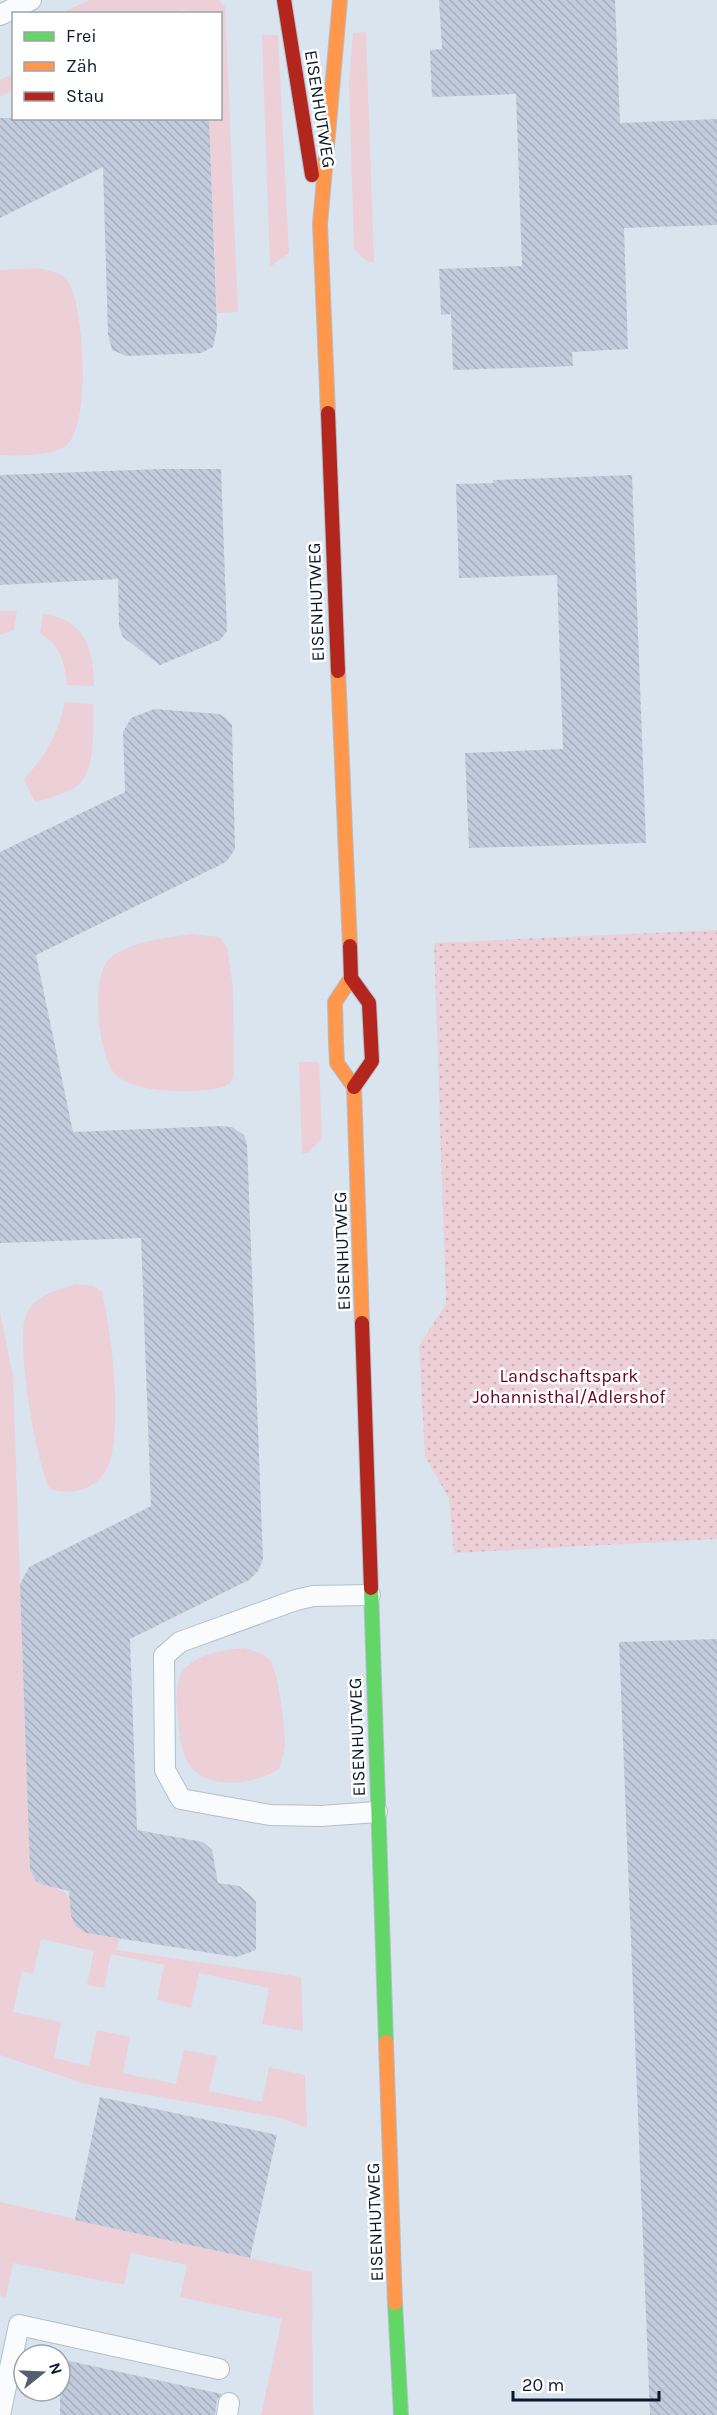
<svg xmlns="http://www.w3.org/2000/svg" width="717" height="2415" font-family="Karla,sans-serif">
  <defs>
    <pattern id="park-dots" width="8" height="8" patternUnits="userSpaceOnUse" patternTransform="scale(1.5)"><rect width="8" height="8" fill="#edcfd7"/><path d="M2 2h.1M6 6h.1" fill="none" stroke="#cab1b9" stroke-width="1.8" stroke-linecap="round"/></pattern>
    <pattern id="building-back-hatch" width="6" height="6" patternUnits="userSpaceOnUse" patternTransform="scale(1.5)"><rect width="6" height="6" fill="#c2cbdc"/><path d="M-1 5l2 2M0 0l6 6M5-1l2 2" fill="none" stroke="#a5aebd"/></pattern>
  </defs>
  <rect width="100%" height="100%" fill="#d9e4ef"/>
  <g fill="#edcfd7">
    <polygon points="90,0 219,0 225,7 238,312 217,313 209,119 220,118 220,14 196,13 183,9 173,14 61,13"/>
    <polygon points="366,32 374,262 369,262 354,250 349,82 353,33"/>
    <polygon points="262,35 278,35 278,38 289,253 270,267"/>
    <polygon points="13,74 13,90 0,97 0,80"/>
    <path d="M34,268C47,270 63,271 70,285C84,313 91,422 67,445C54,456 17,456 0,455V270Z"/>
    <polygon points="0,611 17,611 14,630 0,635"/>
    <path d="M43,614C86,620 93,647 94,686L67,685C65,662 60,645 40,633Z"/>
    <path d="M65,702L93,704C92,728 97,768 78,785C66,794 49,798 35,802L24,779C47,754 57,736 65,702Z"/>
    <path d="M192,934L219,937L227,947L233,988L234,1076L230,1084C208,1096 132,1094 115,1074C98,1055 89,973 112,956C134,941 166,938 192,934Z"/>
    <polygon points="299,1062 319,1062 322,1138 308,1153 302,1153"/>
    <path d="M76,1284L94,1286L102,1292C112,1334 122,1421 110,1462C101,1488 73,1497 50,1489C36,1463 15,1341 26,1315C35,1295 57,1290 76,1284Z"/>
    <path d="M0,1312L13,1376L30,1870C41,1891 55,1882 70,1897C72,1936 85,1933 119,1938L117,1950L301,1977L303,2031L262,2024L269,1988L199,1973L191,2008L157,2000L164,1965L111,1954L104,1988L87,1985L94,1951L41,1939L33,1974L22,1971L13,2012L61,2022L54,2058L89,2066L97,2030L130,2037L123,2073L176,2084L184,2050L217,2056L209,2091L262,2102L269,2067L305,2075L307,2128L281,2118L85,2084L0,2055Z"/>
    <path d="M244,1648C253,1651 262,1652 269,1659C279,1670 285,1730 285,1745C284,1753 281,1761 280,1768C256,1785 201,1793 186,1759C179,1743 179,1726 177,1709C176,1695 175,1678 187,1666C202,1653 225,1650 244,1648Z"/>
    <polygon points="0,2202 312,2272 313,2415 261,2415 282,2319 180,2297 187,2265 131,2253 124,2285 13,2263 6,2297 0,2296"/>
  </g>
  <polygon fill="url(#park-dots)" points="717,930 717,1539 454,1553 449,1499 425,1456 419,1346 446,1304 434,943"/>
  <g fill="url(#building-back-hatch)">
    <polygon points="439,0 615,0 620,123 717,119 717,225 624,228 628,349 572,352 573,366 453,370 451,314 441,315 439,269 522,266 516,94 432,97 430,50 442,49"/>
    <polygon points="0,118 209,118 217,328 213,347 201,353 127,356 112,350 108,334 103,167 0,218"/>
    <polygon points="160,469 221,469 227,631 220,640 160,665 123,637 119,627 118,579 0,585 0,475"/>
    <polygon points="632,475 646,843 469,848 465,753 563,749 557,575 459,578 456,484 493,483 493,480"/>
    <polygon points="154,709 219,714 226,718 232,725 235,849 227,861 218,866 36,955 73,1132 220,1126 232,1127 244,1135 247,1144 263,1559 258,1571 249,1580 130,1639 137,1830 203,1842 212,1850 218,1883 239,1886 250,1895 256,1902 256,1950 236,1957 86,1933 76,1926 71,1916 69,1891 44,1885 36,1881 30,1870 20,1584 29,1567 151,1506 141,1238 0,1243 0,852 125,792 123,732 131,718"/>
    <polygon points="717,1639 717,2415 650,2415 619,1642"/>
    <polygon points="100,2097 277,2135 250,2258 75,2220"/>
    <polygon points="60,2359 222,2394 217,2400 215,2415 60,2415"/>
  </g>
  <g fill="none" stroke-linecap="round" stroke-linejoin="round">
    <defs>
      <g id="lane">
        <polyline points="0,15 31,0"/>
        <polyline points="370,1595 313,1596 296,1600 180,1642 164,1656 165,1770 181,1799 270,1815 321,1816 377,1812"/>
        <polyline points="0,2415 19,2325 219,2369"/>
        <polyline points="227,2415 229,2403"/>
      </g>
      <g id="fast">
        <polyline points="371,1588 386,2042"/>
        <polyline points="395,2303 401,2415"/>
      </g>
      <g id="slow">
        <polyline points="328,413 320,224 340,0"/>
        <polyline points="338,671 350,946"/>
        <polyline points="351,978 335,1002 336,1042 337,1063 354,1087 362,1323"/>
        <polyline points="386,2042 395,2303"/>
      </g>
      <g id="jam">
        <polyline points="284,0 312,175"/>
        <polyline points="328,413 338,671"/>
        <polyline points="350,946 351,978 369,1003 372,1061 354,1087"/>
        <polyline points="362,1323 371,1588"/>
      </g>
    </defs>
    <use href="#lane" stroke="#b2bfcd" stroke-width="22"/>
    <use href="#fast" stroke="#b2bfcd" stroke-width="16"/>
    <use href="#slow" stroke="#b2bfcd" stroke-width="16"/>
    <use href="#jam" stroke="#b2bfcd" stroke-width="16"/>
    <use href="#lane" stroke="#f9fbfd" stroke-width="20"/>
    <use href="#fast" stroke="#63d668" stroke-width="14"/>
    <use href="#slow" stroke="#ff974d" stroke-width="14"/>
    <use href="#jam" stroke="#b3261e" stroke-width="14"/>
  </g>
  <g text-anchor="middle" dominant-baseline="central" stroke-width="5" stroke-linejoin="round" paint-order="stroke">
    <g font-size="18" fill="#09192b" stroke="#fff">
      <text transform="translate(320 109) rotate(81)">EISENHUTWEG</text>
      <text transform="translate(316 602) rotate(-92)">EISENHUTWEG</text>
      <text transform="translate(342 1251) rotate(-92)">EISENHUTWEG</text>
      <text transform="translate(357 1737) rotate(-92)">EISENHUTWEG</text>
      <text transform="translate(375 2222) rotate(-92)">EISENHUTWEG</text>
    </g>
    <g font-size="18" fill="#670021" stroke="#fff">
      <text x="569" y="1376">Landschaftspark<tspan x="569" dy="21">Johannisthal/Adlershof</tspan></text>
    </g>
  </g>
  <rect x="12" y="12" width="210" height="108" fill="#ffffff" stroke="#9da3aa" stroke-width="1.5"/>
  <rect x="24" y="32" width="30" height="9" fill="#63d668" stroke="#9da3aa" stroke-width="1.5"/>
  <text x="66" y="42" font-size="18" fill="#09192b">Frei</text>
  <rect x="24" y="62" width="30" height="9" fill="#ff974d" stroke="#9da3aa" stroke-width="1.5"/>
  <text x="66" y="72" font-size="18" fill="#09192b">Zäh</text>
  <rect x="24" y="92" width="30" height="9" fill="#b3261e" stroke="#9da3aa" stroke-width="1.5"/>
  <text x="66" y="102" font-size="18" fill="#09192b">Stau</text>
  <g transform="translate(42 2373) rotate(72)"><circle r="28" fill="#ffffff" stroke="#9da3aa" stroke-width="1.5"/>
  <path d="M0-4.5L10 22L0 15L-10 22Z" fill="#526070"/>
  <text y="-9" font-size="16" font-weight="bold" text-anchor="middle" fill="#09192b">N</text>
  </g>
  <path d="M513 2391v9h146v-9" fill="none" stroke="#09192b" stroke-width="3"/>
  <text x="522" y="2391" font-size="18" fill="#09192b" stroke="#ffffff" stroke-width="4.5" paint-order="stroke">20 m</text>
</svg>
